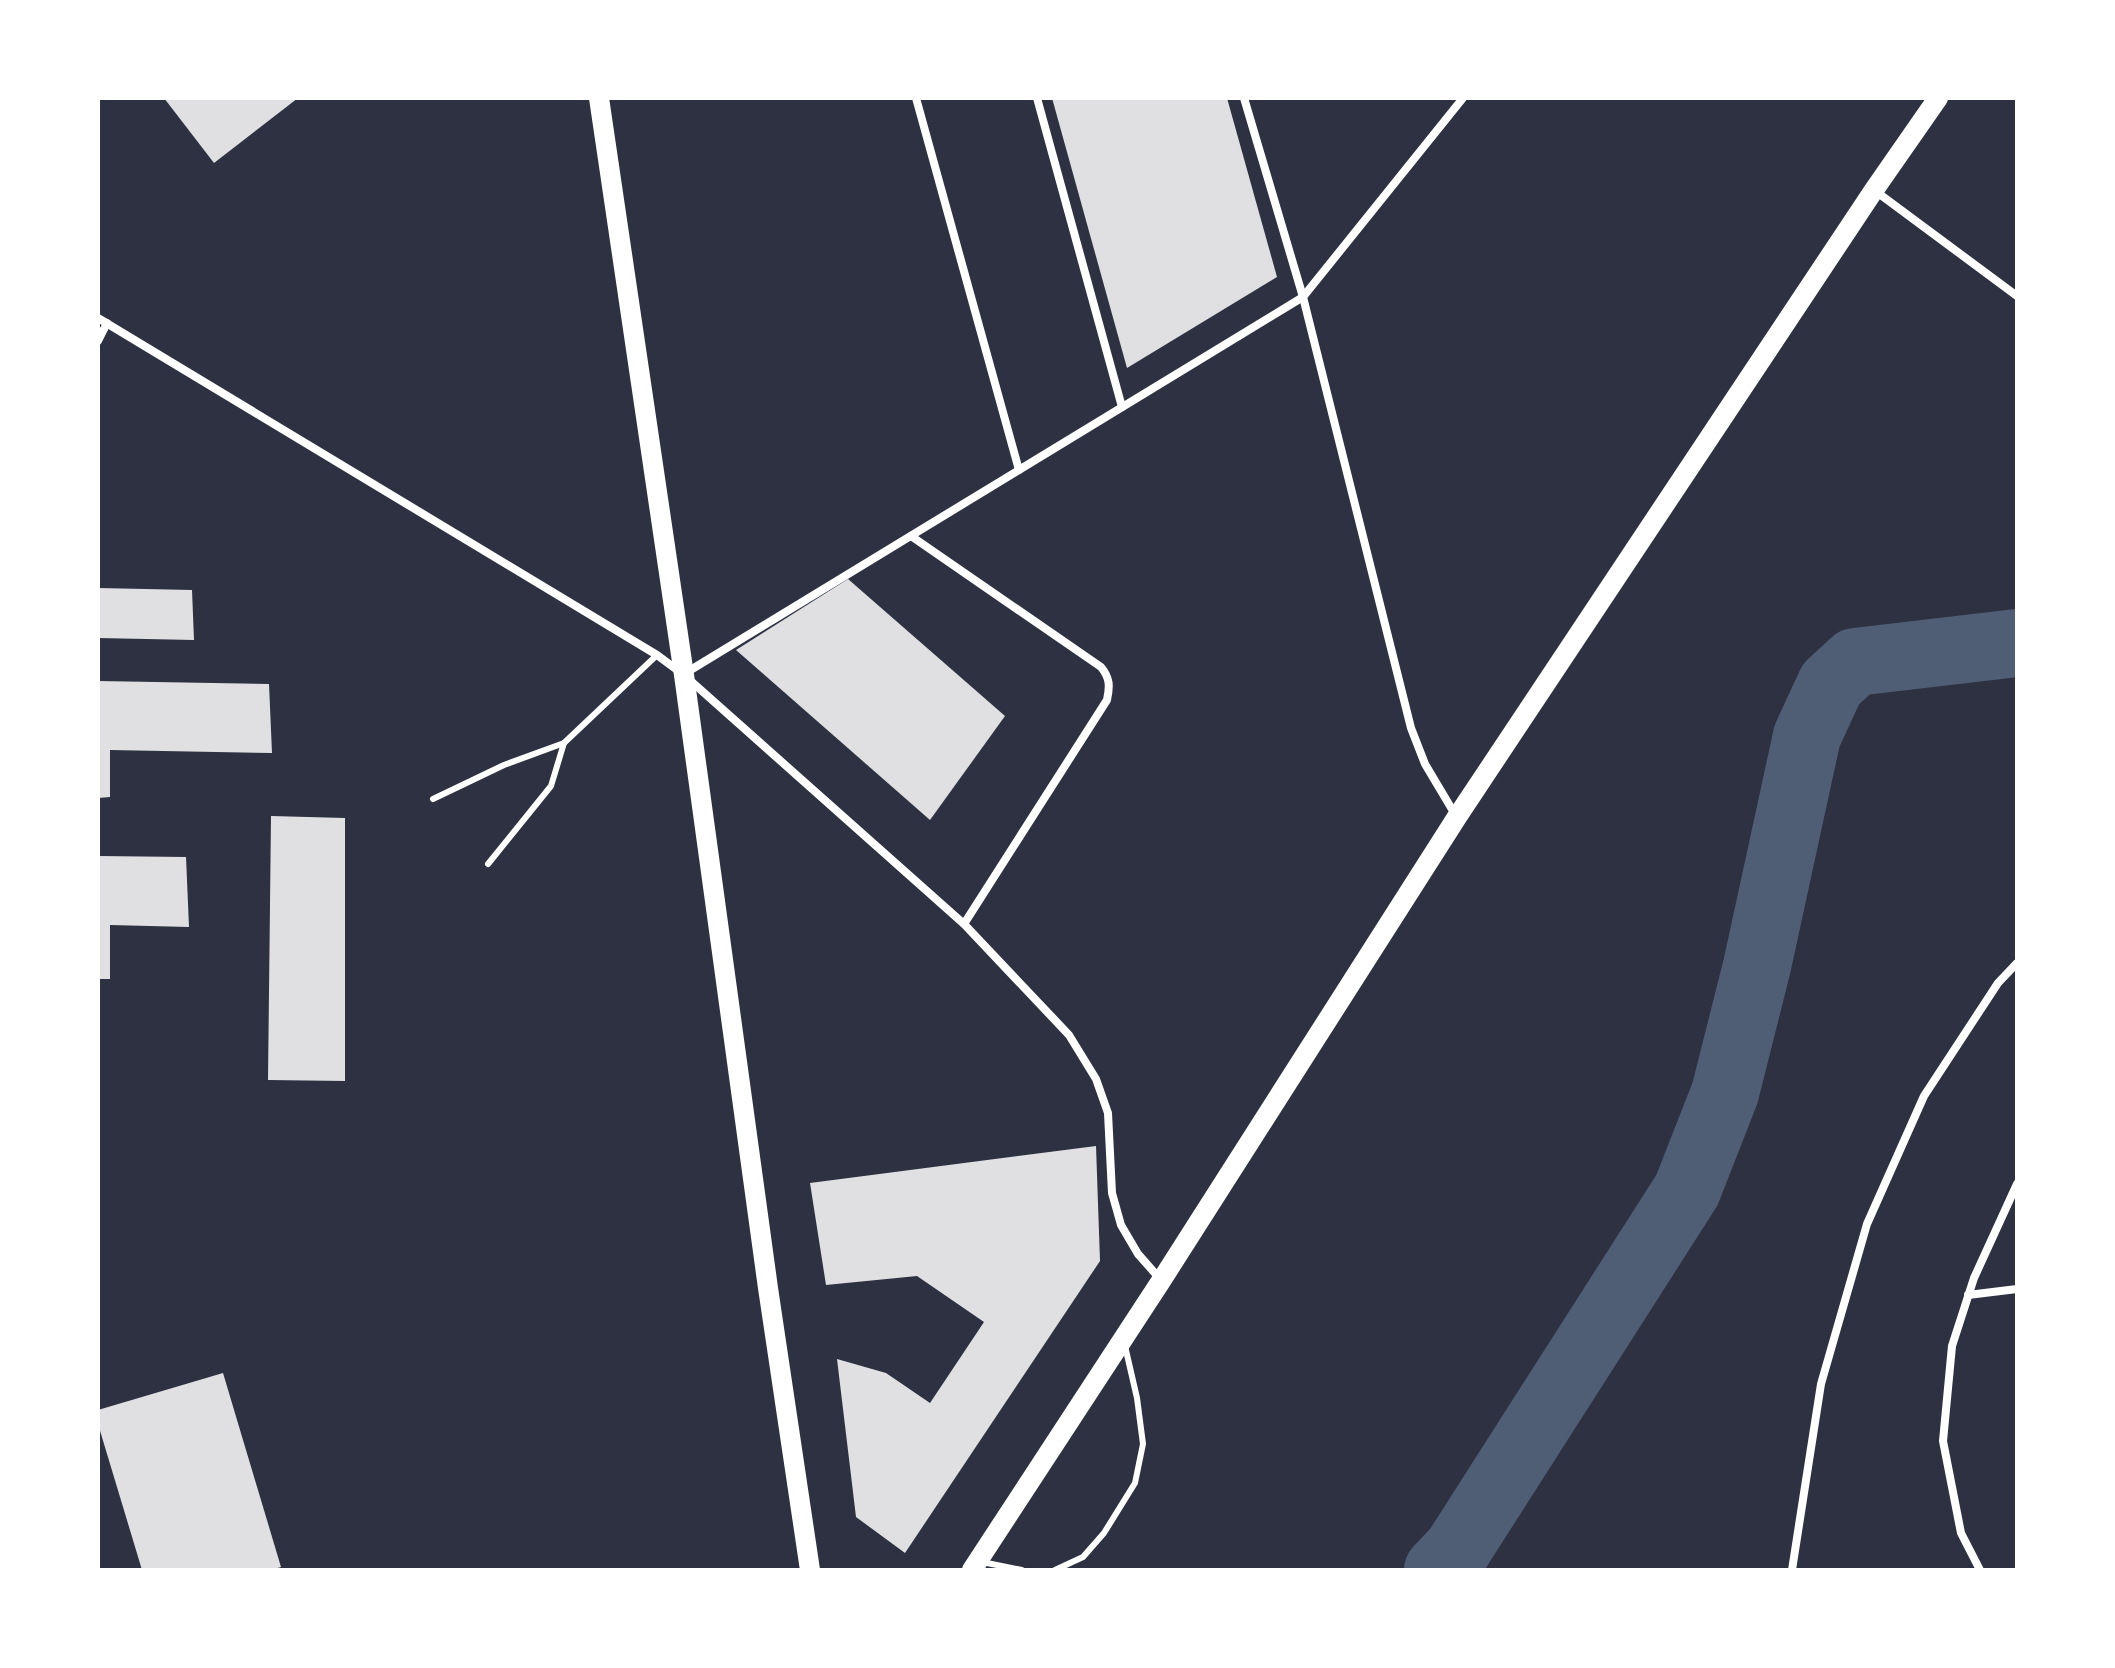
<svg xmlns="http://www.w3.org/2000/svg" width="2115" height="1668" font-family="Helvetica,sans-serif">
  <rect width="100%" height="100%" fill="#2d3142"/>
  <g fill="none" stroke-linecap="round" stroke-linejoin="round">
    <polyline stroke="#4f5d75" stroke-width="68" points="1438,1570 1457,1550 1687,1190 1725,1093 1757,966 1807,736 1831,684 1855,662 2017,643"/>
  </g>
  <g fill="#e0e0e3">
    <polygon points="164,98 298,98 214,163"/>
    <polygon points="1052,98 1227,98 1277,277 1127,368"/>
    <polygon points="848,579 1005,716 930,820 736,650"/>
    <polygon points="98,588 192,590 194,640 98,638"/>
    <polygon points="98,681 269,684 272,753 110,750 110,797 98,798"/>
    <polygon points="271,816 345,818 345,1081 268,1080"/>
    <polygon points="98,856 186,857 189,927 110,925 110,979 98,979"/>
    <polygon points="1096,1146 1100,1261 905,1553 856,1517 837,1359 886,1373 930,1403 984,1322 917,1276 826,1285 810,1183"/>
    <polygon points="223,1373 281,1567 271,1570 142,1570 98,1424 98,1410"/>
  </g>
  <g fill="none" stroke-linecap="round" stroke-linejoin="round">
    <g stroke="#fff" stroke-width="6">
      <polyline points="433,799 504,765 564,743 657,655"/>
      <polyline points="488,864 551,786 564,743"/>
      <polyline points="982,1562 1022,1570"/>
      <polyline points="1055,1570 1083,1557 1104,1533 1135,1483 1143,1444 1137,1398 1125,1346"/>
    </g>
    <g stroke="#fff" stroke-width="8">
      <polyline points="916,98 1019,470"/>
      <polyline points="1037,98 1122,407"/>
      <polyline points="1244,98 1303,297 1411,728 1425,764 1456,816"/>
      <polyline points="1874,190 2017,296"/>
      <polyline points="98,318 657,655 684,675 964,924 1069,1035 1096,1079 1108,1113 1112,1193 1121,1225 1138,1254 1161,1280"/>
      <polyline points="98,341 107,323"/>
      <path d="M911,536L1101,667C1110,678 1110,686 1107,700L964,924"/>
      <polyline points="684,674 1303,297 1463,98"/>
      <polyline points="1968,1295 2017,1289"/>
      <polyline points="1792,1570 1821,1384 1867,1224 1924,1096 1998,983 2017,963"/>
      <polyline points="1980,1570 1961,1533 1943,1441 1952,1346 1974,1278 2017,1184"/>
    </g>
    <g stroke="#fff" stroke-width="20">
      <polyline points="599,98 684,675 768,1288 810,1570"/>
      <polyline points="972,1570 1161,1281 1457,817 1874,190 1938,98"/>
    </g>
  </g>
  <rect width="2115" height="1668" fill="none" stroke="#ffffff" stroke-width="200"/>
</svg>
